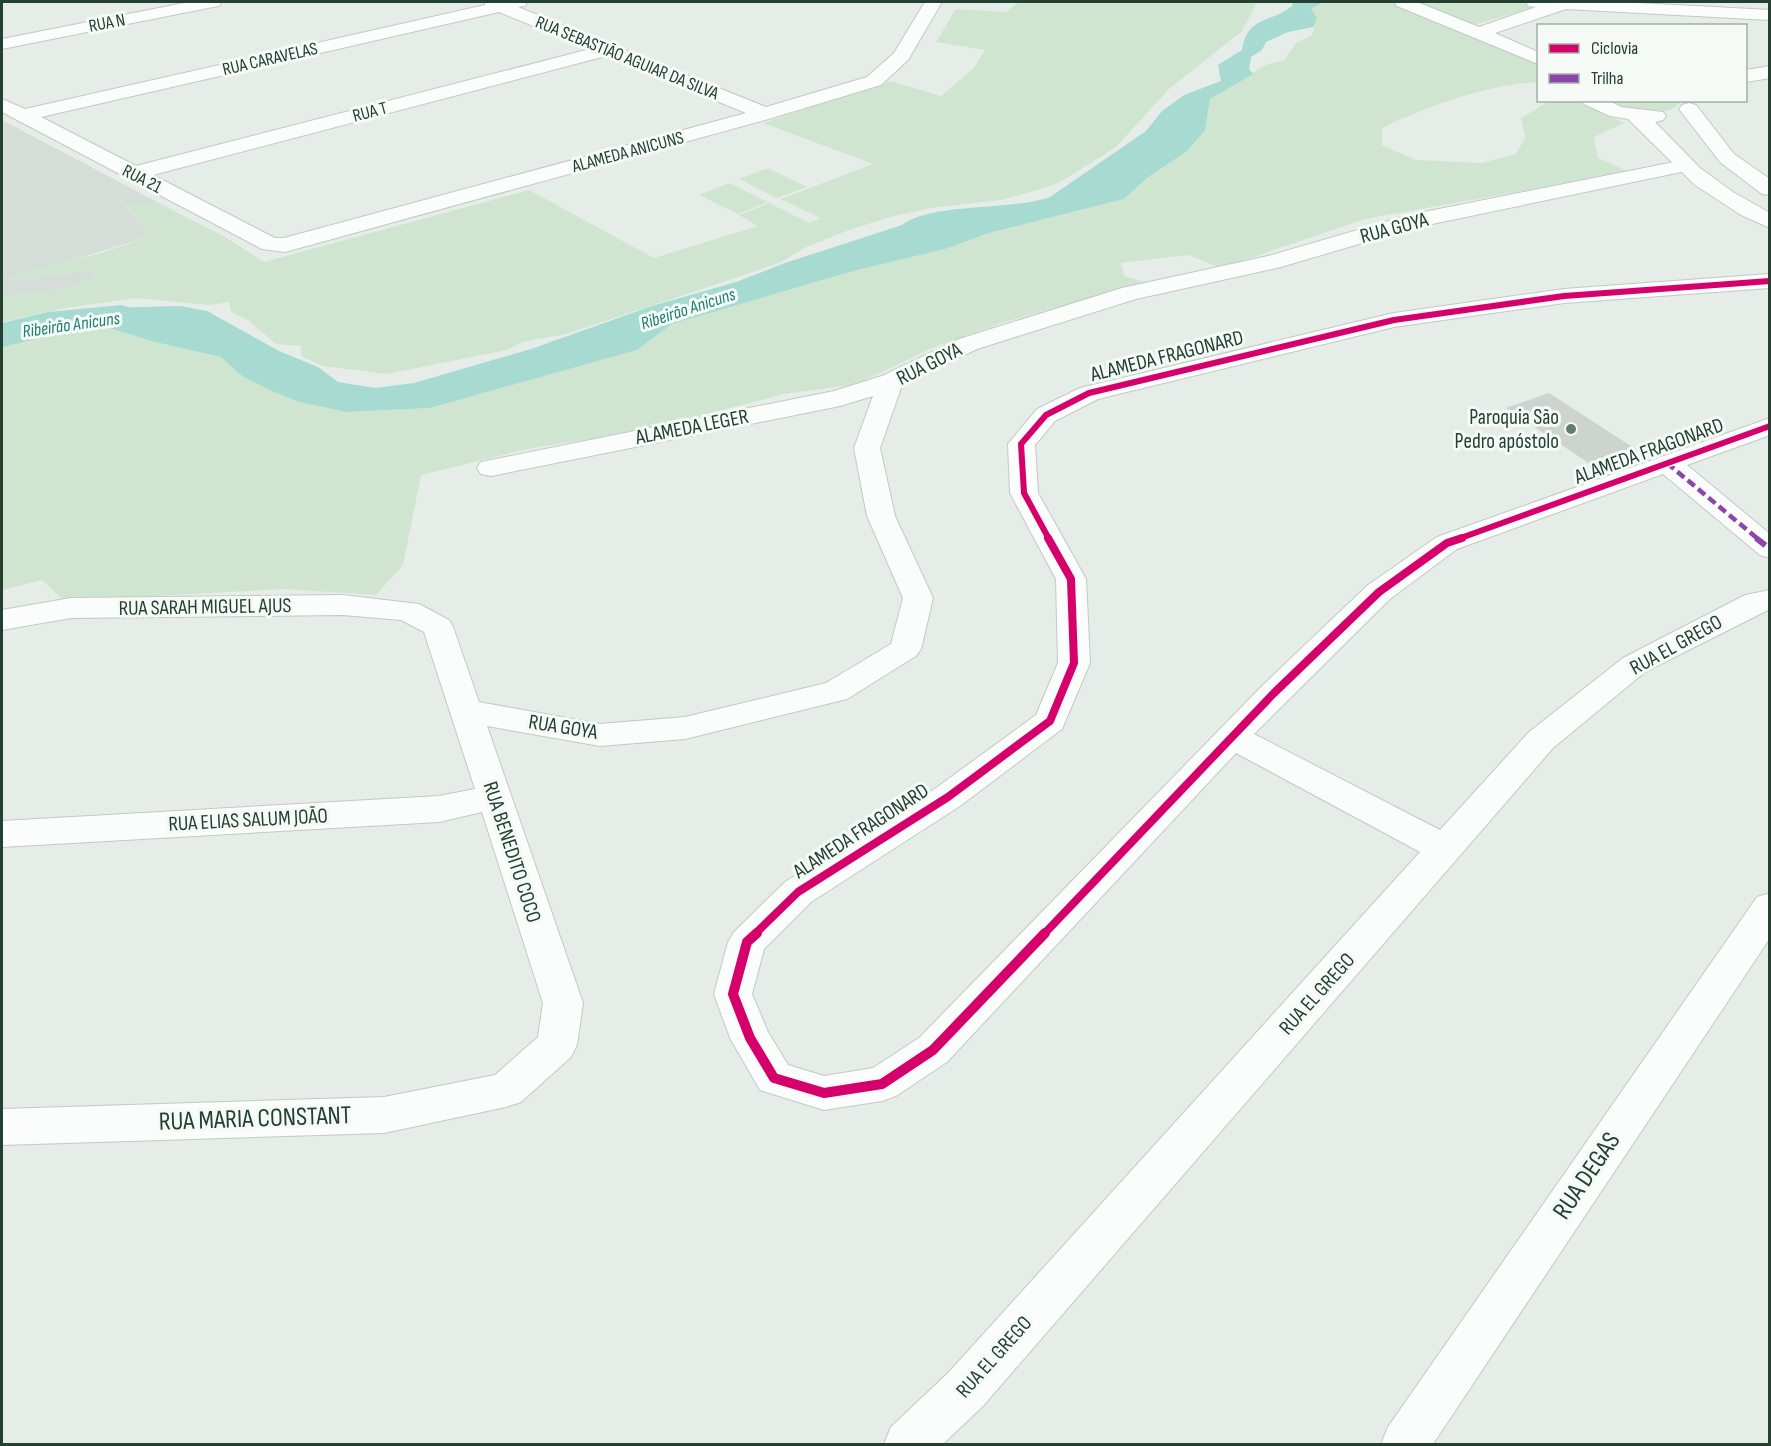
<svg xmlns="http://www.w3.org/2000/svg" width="1771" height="1446" font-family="'Sofia Sans Condensed',sans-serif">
  <rect width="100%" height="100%" fill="#e6ece8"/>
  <polygon fill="#d4ddd7" points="2,120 159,203 125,206 151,236 4,281 93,270 95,277 69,289 2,296"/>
  <g fill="#d0e5d0">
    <polygon points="1019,2 1257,2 1242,31 1169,89 1116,147 1062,181 1045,188 1001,200 931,208 890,217 849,230 804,248 781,262 735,278 566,334 523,342 507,350 387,374 323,366 301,356 301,346 276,344 248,320 231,312 229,302 209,305 136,298 65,308 2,322 2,296 69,289 95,277 93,270 2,281 20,273 101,253 151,236 125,205 159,203 225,237 264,262 529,190 654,258 758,226 739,215 769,203 809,223 820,218 781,199 873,164 763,123 891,81 941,96 974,68 985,50 936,42 956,9 1006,12"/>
    <path d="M1323,2H1390L1538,62V82C1486,85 1430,105 1382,128V145L1416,160L1482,163L1516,154L1525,138L1521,118L1549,101H1577L1624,123L1594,137L1598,158L1629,172L1365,219L1221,268L1188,255L1121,263L1124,276L1152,284L1052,308L1002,323L932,348L857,384L784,394L641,431L532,448L421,475L403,565L376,595L283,589L64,601L42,580L2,590V337L48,324L103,326L144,339L222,357L242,376L299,402L348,412L430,408L637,350L672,324L857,270L944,249L989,233L1124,199L1147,178L1186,152L1205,132L1210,99L1266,65L1284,60L1296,43L1312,35L1317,17L1311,9Z"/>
    <polygon points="1418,2 1516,2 1531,5 1531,8 1474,25 1463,24"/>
    <path d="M1602,101L1680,100L1681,101C1669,122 1619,108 1602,101Z"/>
    <polygon points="768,168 807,187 777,198 739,179"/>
    <polygon points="730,183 768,202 738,214 699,195"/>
  </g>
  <path fill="#a7dbd2" d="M1293,2H1323L1311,9L1317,17L1314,27L1288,32L1266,42L1262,50L1251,57L1249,69L1253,74L1210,99L1205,131L1186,152L1147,178L1124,199L989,233L945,249L857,270L672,324L637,350L430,408L347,412L299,402L272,391L242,376L221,357L151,341L103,326L48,324L105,308L180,306L207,311L279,351L318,367L338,382L375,388L414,383L531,349L652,306L736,282L785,263L902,225C931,202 1011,211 1050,197L1146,131L1162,111L1184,95L1221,81L1218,65L1242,50C1247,16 1269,24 1292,6Z"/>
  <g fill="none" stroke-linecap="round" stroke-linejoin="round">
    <polygon fill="#a7dbd2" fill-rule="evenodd" points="121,305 135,309 141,317 135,325 48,336 2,347 2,323 48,312"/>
  </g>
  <polygon fill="#cdd3cf" points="1549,393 1637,450 1593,466 1506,408"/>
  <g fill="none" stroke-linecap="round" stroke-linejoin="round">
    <defs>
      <g id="minor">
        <path d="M484,2H527L525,6L518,7L766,107L867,77L894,53L925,2H942L908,60L881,85L772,118L285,252L262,249L2,112V99L25,109L485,5ZM499,12L590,49L136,166L41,117ZM606,56L746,113L284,238H275L153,175Z"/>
        <polygon points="1684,160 1691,162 1694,166 1691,170 1413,228 1281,267 1136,299 977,349 902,385 880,448 895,516 933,598 921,649 916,656 847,699 685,739 600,746 487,726 583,1003 577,1045 571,1057 521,1102 506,1107 384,1133 2,1145 2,1109 384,1097 495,1075 538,1037 543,1003 482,812 439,822 2,847 2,821 439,796 475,789 424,632 401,620 343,615 71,618 2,630 2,610 71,598 343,595 419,604 449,620 453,627 479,702 600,724 685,717 826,683 891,644 903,598 867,516 854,448 873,396 840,406 491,476 481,474 477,468 481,462 491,460 834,391 882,376 959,339 1122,288 1268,256 1409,215"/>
        <polygon points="1770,274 1770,288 1564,303 1394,327 1098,399 1055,421 1035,445 1038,493 1086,579 1090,663 1062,729 960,806 811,902 764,949 752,994 768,1032 788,1065 824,1076 873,1068 919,1038 1263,685 1368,585 1437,537 1770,418 1770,435 1687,465 1770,534 1770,558 1760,555 1663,474 1457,549 1390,599 1254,734 1440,830 1529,732 1623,658 1745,595 1770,590 1770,609 1645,672 1553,748 983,1406 943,1444 884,1444 891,1427 949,1372 1420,852 1236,753 947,1062 896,1096 882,1101 824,1110 760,1090 730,1038 714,994 728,942 734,932 785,882 936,788 1036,715 1058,663 1056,579 1010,493 1008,444 1037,409 1080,388 1394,313 1564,289"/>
        <polygon points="1770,893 1770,938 1433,1444 1381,1444 1388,1427 1757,897"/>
      </g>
      <g id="tertiary">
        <polygon points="189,2 222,2 219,6 213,7 2,49 2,39"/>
        <polygon points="1394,2 1417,2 1479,27 1536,7 1528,6 1526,2 1619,2 1770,10 1770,20 1566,9 1495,33 1538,52 1538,64 1397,6"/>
        <polygon points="1770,66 1770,78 1746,82 1746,70"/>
        <polygon points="1582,100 1608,100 1621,107 1663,112 1666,116 1663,120 1655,122 1700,168 1733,192 1770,213 1770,228 1741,215 1695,185 1628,119 1610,116 1584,104"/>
        <polygon points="1689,103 1696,105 1734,154 1770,179 1770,195 1762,194 1720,162 1679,109 1682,105"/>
      </g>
    </defs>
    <use href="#minor" stroke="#c3c9c5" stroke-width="2"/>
    <use href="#tertiary" stroke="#c3c9c5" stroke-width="2"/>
    <use href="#minor" fill="#fbfcfc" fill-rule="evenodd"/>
    <use href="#tertiary" fill="#fbfcfc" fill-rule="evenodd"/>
    <polyline stroke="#8e44ad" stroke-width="4.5" stroke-dasharray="9 4.5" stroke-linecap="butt" points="1667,463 1758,539"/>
    <polyline stroke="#8e44ad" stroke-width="6" stroke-dasharray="12 6" stroke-linecap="butt" points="1756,538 1770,549"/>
    <defs>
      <g id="cycleway-far2">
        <polyline points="1049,539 1024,493 1021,444 1046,415 1089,393 1394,320 1564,296 1770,281"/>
        <polyline points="1458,539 1770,426"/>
      </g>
      <g id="cycleway-far1">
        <polyline points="755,934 798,892 948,797 1050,721 1074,663 1071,579 1048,538"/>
        <polyline points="1044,934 1274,693 1379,592 1447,543 1462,538"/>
      </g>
      <polyline id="cycleway" points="757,933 747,942 733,994 750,1038 774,1078 824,1093 882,1084 933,1050 1045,933"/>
    </defs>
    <use href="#cycleway-far2" stroke="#f5faf6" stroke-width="9"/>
    <use href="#cycleway-far1" stroke="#f5faf6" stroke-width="11"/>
    <use href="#cycleway" stroke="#f5faf6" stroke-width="14"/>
    <use href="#cycleway-far2" stroke="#d6006c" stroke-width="6"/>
    <use href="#cycleway-far1" stroke="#d6006c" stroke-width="8"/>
    <use href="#cycleway" stroke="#d6006c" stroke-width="10"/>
  </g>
  <circle fill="#677c70" stroke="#f5faf6" stroke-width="2" cx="1571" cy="429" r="6"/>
  <g text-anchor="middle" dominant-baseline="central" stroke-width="6" stroke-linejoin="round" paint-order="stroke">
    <g font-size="18" fill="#234030" stroke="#f5faf6">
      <text transform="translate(107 23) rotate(-11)">RUA N</text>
      <text transform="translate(627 58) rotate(22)">RUA SEBASTIÃO AGUIAR DA SILVA</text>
      <text transform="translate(270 59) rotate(-13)">RUA CARAVELAS</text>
      <text transform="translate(370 112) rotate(-15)">RUA T</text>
      <text transform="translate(628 152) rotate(-15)">ALAMEDA ANICUNS</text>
      <text transform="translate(142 179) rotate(27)">RUA 21</text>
    </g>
    <g font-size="18" font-style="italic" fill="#1b7e72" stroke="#f5faf6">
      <text transform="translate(688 309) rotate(-18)">Ribeirão Anicuns</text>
      <text transform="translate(71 325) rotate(-8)">Ribeirão Anicuns</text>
    </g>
    <g font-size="21" fill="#234030" stroke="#f5faf6">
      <text transform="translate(1394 228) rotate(-15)">RUA GOYA</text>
      <text transform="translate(1167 356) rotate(-14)">ALAMEDA FRAGONARD</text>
      <text transform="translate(929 364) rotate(-27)">RUA GOYA</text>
      <text transform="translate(692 427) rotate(-11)">ALAMEDA LEGER</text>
      <text transform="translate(1649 451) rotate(-20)">ALAMEDA FRAGONARD</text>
      <text transform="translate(205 607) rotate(-1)">RUA SARAH MIGUEL AJUS</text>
      <text transform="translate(1676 645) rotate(-29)">RUA EL GREGO</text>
      <text transform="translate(563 727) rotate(9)">RUA GOYA</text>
      <text transform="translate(248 820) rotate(-3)">RUA ELIAS SALUM JOÃO</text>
      <text transform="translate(861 831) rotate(-33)">ALAMEDA FRAGONARD</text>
      <text transform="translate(512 852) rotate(72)">RUA BENEDITO COCO</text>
      <text transform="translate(1317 994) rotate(-48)">RUA EL GREGO</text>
      <text transform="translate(994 1357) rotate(-48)">RUA EL GREGO</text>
    </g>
    <g font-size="21" fill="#234030" stroke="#f5faf6" text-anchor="end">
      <text x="1559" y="417">Paroquia São<tspan x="1559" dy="24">Pedro apóstolo</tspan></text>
    </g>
    <g font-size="26" fill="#234030" stroke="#f5faf6">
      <text transform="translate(255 1119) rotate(-2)">RUA MARIA CONSTANT</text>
      <text transform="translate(1587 1176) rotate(-56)">RUA DEGAS</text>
    </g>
  </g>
  <rect width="1771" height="1446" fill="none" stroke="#234030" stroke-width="6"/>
  <rect x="1537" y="24" width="210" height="78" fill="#f5faf6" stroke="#a1b0a7" stroke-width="1.5"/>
  <rect x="1549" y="44" width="30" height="9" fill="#d6006c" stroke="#a1b0a7" stroke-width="1.5"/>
  <text x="1591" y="54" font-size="18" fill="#234030">Ciclovia</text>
  <rect x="1549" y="74" width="30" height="9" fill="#8e44ad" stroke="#a1b0a7" stroke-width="1.5"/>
  <text x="1591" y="84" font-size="18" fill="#234030">Trilha</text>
</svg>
